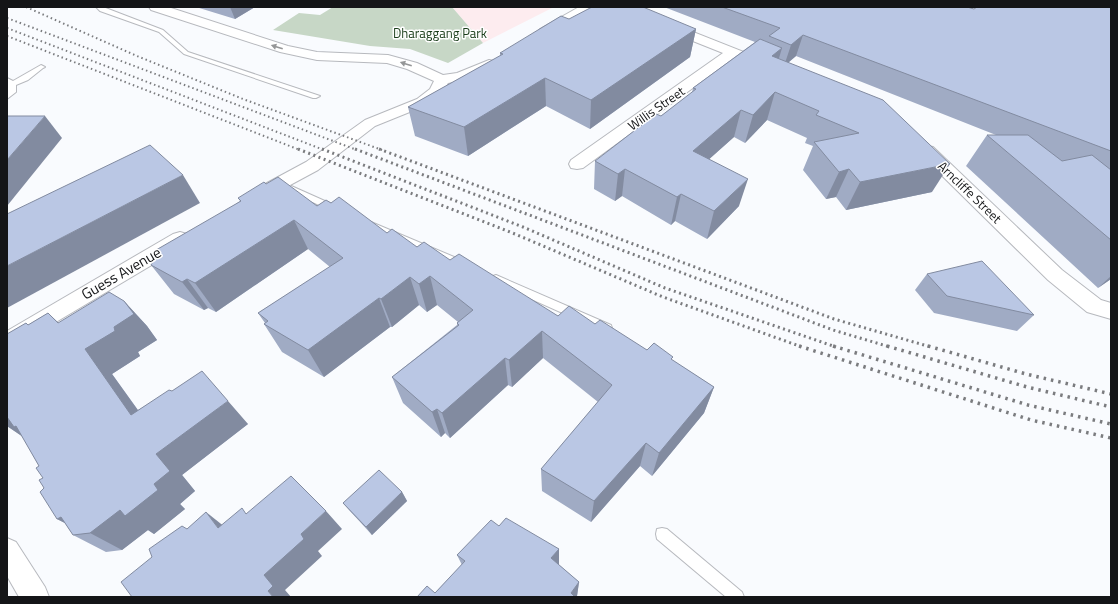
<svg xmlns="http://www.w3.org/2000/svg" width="1118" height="604" font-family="'Titillium Web',sans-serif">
  <rect width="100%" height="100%" fill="#f9fbfe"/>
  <polygon fill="#fdecef" points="452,7 554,7 483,43"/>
  <polygon fill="#c7d7c6" points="333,7 452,7 483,43 448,63 410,49 370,46 273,30 299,13 320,15"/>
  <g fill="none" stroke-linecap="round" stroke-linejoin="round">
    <defs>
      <g id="lane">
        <polygon points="96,7 103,7 163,30 188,52 320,96 316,98 313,98 184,54 159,32 100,11"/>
        <polygon points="41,65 45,67 43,68 28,80 16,85 16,92 7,99 8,85 7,78 13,81"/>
        <polygon points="289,185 336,206 337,208 333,211 330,210 286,190 285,188 286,186"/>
        <polygon points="371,222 466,262 468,265 463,269 460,268 368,227 366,225 368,223"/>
        <polygon points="496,275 611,325 612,328 611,331 607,332 603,331 493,282 491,279 493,276"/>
        <polygon points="662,528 667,529 742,592 744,597 726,597 657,539 656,534 657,529"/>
      </g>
      <g id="street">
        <polygon points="149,7 168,7 288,46 317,52 388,55 417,63 443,75 457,73 489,60 494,61 496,64 494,67 465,80 448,83 440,95 427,105 375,126 318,170 266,198 260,200 254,198 251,194 254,190 306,162 365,120 417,99 430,89 434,81 407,69 387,63 317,60 280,52 151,10"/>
        <polygon points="579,7 594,7 592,10 550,35 540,35 538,32 540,29"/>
        <polygon points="613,7 630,7 769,62 771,65 769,68 764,69 734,58 583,168 577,169 571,168 569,164 571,160 723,53 615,10"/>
        <polygon points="927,146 933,147 1062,270 1101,300 1111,303 1111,319 1087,312 1048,280 921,155 919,151 921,147"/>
        <polygon points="180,232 187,234 189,239 187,244 14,347 7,350 7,331 173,234"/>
        <polygon points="7,538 16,542 45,587 49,597 19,597 7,576"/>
      </g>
    </defs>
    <use href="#lane" stroke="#b7b9be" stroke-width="2"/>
    <use href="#street" stroke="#b7b9be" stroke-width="2"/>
    <use href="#lane" fill="#fff" fill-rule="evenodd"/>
    <use href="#street" fill="#fff" fill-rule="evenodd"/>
    <g stroke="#7b7c7f" stroke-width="2" stroke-dasharray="1.5 3" stroke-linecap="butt">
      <polyline points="26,7 137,56 243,99 382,150"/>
      <polyline points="7,18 357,150"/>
      <polyline points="7,28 324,150"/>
      <polyline points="7,36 300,150"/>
    </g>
    <g stroke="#7b7c7f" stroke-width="3" stroke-dasharray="2 3.5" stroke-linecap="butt">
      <polyline points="298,149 515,234 663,297 802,347"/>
      <polyline points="322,149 523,227 665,288 836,347"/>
      <polyline points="355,149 833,330 890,347"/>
      <polyline points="379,149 834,319 931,347"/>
    </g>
    <g stroke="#7b7c7f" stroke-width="3.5" stroke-dasharray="2.5 5" stroke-linecap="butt">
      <polyline points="799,346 1031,420 1111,438"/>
      <polyline points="833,346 1028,405 1111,424"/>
      <polyline points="887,346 1027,387 1111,407"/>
      <polyline points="928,346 1026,374 1111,394"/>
    </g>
  </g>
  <g fill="#a0abc4">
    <polygon points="196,7 255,7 235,19"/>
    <polygon points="664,7 967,7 974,9 1111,7 1111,279 1098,288 966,166 987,135 996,135 796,56 788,63 932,192 846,210 836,197 826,199 803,170 813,146 805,143 807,138 767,120 745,143 734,137 709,159 739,206 707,239 675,221 671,225 622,196 615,201 594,189 595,161 661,116 692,93 693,88 755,42"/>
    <polygon points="569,19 696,29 690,57 590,129 546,106 468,156 415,136 408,107 500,56 500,53"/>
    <polygon points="238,198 317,206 331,203 387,233 417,247 450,260 558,316 595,324 647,350 672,360 714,387 704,413 652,476 640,466 591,522 542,491 541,469 598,402 543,358 512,387 508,385 450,438 445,433 441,437 403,403 392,377 457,325 457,323 458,322 437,305 427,312 419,305 392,327 390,327 324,377 282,352 264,324 265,323 258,313 330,267 308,249 216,312 208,308 204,310 174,294 151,265 240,201"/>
    <polygon points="927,274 1034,315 1017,331 934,313 915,290"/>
    <polygon points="124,301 147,326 157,340 138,352 140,356 112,374 138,410 172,391 248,424 182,475 195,491 180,504 185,509 154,534 148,530 122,550 106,552 73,535 65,523 57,519 44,488 43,478 39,466 22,436 7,426 28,325 48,313 59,323"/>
    <polygon points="402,492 407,501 372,535 350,511 343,503"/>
    <polygon points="499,526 559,549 559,565 579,582 577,596 577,597 417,597 435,593 462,565 457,555"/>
  </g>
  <g fill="#828ba0">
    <polygon points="230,7 255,7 235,19"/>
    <polygon points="696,29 690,57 590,129 591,100"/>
    <polygon points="803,35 796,56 784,66 791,45"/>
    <polygon points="782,48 774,75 772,56"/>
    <polygon points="545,78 546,106 468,156 464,127"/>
    <polygon points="775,92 767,120 745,143 753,115"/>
    <polygon points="741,110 734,137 687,179 693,151"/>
    <polygon points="45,116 62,138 7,206 7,160"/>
    <polygon points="950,164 932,192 846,210 860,182"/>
    <polygon points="625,169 622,196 615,201 618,174"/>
    <polygon points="849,169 836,197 826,199 839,172"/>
    <polygon points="183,175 200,203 7,308 7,266"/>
    <polygon points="748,179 739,206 707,239 714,211"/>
    <polygon points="681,194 675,221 671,225 677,197"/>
    <polygon points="294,220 308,249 216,312 195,283"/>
    <polygon points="430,276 437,305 427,312 419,284"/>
    <polygon points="1111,276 1111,279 1098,288"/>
    <polygon points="410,277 419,305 392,327 381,299"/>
    <polygon points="187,279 208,308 204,310 182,282"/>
    <polygon points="379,298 390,327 324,377 308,350"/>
    <polygon points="124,301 147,326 157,340 138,352 140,356 112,374 157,437 131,415 85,349"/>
    <polygon points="542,331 543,358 512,387 509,360"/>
    <polygon points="505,358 508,385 450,438 442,413"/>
    <polygon points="714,387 704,413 652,476 659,453"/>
    <polygon points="228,401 248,424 182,475 195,491 180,504 185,509 154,534 148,530 122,550 90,533 86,534 57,519 156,454"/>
    <polygon points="437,409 445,433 441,437 432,412"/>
    <polygon points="7,412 23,437 7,426"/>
    <polygon points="646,443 640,466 591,522 594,501"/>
    <polygon points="402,492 407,501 372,535 366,527"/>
    <polygon points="326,511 342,529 318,551 322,556 285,590 291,597 273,597 268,591 264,575 301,534"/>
    <polygon points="206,512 230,531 218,528"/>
    <polygon points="559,549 559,565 551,558"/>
    <polygon points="579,582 577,596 577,597 570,597 571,593"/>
  </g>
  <g fill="#bac7e4" stroke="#828ba0">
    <polygon points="592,7 643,7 696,29 591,100 545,78 464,127 408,107 503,54 500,53 561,16 569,19"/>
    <polygon points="722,7 967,7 974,9 977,7 1111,7 1111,151 803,35 791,45 769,36 780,28"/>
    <polygon points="760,39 782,48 772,56 883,100 950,164 860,182 849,169 839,172 814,142 859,133 816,115 819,111 775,92 753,115 741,110 693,151 748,179 714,211 681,194 677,197 625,169 618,174 595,161 656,114 661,116 696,89 693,88"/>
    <polygon points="7,116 45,116 7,160"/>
    <polygon points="987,135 1028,135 1062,161 1092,155 1111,170 1111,240"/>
    <polygon points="150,145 183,175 7,266 7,214"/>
    <polygon points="278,177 317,206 326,200 331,203 339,197 387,233 392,229 417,247 424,242 450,260 459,254 558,316 569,306 595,324 600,320 647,350 654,343 673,357 671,359 714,387 659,453 646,443 594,501 541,469 612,385 542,331 509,360 505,358 442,413 437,409 432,412 392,377 459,325 457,323 473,310 430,276 419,284 410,277 381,299 379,298 308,350 264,324 268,321 258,313 343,258 294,220 195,283 187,279 182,282 151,265 155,258 156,250 241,201 238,198 264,182 266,184"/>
    <polygon points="982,261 1034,315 947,296 927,274"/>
    <polygon points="109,292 124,301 134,314 114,327 115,331 85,349 131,415 169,390 172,391 202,371 228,401 156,454 170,471 154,484 158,490 125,516 120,510 90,533 73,535 61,517 57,519 40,492 44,488 39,480 43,478 36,468 39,466 16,426 14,427 7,417 7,334 26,323 28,325 48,313 58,323"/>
    <polygon points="379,470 402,492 366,527 343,503"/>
    <polygon points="291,476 326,511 301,534 304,539 264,575 273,586 268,591 273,597 132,597 121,582 152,557 149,549 182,526 187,529 206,512 218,528 242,508 246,514"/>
    <polygon points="506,518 559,549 551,558 579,582 571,593 575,597 417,597 427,586 435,593 465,561 457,555 491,520 499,526"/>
  </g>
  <defs><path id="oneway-solid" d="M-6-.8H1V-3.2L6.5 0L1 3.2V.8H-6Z"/></defs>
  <g fill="#959697">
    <use href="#oneway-solid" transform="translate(277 47) rotate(-163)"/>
    <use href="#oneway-solid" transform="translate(406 64) rotate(-163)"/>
  </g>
  <g text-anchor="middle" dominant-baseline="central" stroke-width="3" stroke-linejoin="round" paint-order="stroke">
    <g font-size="13" fill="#193c19" stroke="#fff">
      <text x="440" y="33">Dharaggang Park</text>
    </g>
    <g font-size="13" fill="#141517" stroke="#fff">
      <text transform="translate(656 108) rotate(-35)">Willis Street</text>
      <text transform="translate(970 192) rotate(44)">Arncliffe Street</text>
    </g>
    <g font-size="15" fill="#141517" stroke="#fff">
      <text transform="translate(121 273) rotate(-30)">Guess Avenue</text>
    </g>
  </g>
  <rect width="1118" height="604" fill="none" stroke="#141517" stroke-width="16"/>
</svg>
